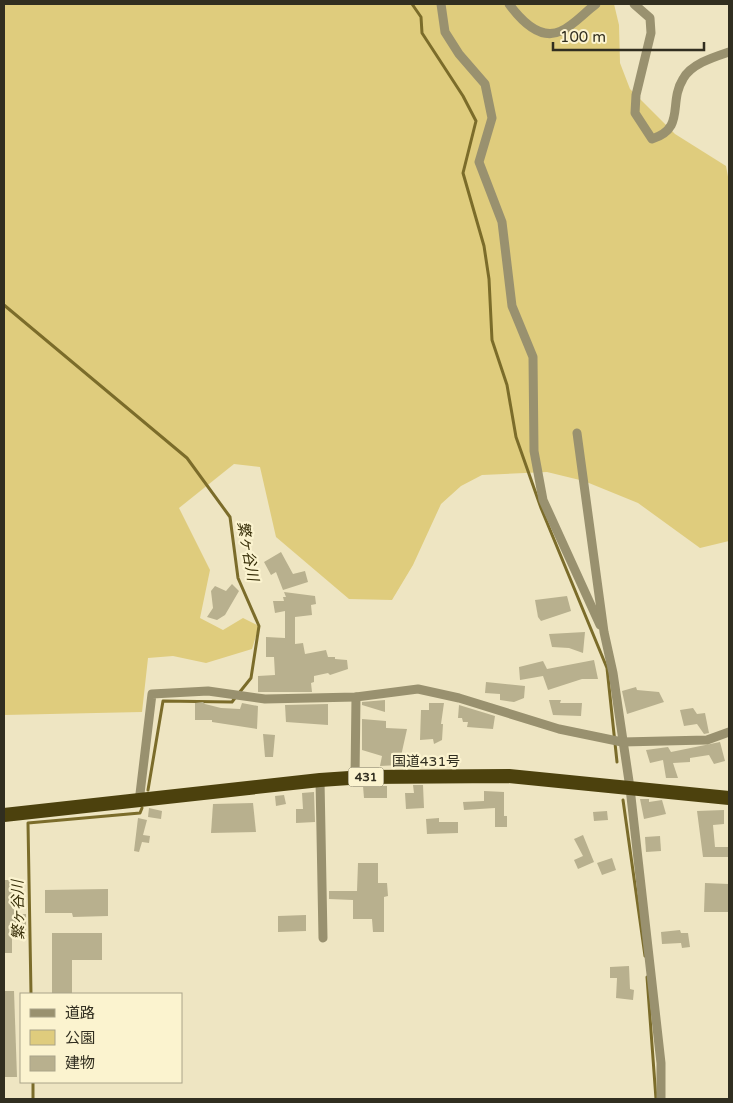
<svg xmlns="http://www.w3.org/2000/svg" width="733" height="1103" font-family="'Varela Round','Noto Sans JP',sans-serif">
  <rect width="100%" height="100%" fill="#eee5c2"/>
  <polygon fill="#dfcc7d" points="4,4 614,4 619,25 620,63 630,89 675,134 726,166 729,182 729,541 700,548 638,503 584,481 547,472 482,475 461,486 441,504 413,565 392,600 349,599 276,537 260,467 234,464 179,508 210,570 200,618 223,630 243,618 259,626 252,649 206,663 173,656 148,658 142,712 4,715"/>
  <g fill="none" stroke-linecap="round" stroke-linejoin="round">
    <g stroke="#7b6c2a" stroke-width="3">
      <polyline points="412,4 421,17 422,33 463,96 476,121 463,173 484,246 489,279 492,340 507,385 516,437 541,508 607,668 617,762"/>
      <polyline points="4,305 187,458 230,517 238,578 259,626 251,678 239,693"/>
      <polyline points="148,790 163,701 232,702 235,698"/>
      <polyline points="623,800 645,956"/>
      <polyline points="647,977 656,1099"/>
      <polyline points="31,994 28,823 140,813 142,808"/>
      <polyline points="33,1082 33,1099"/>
    </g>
  </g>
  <g fill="#b8b08e">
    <polygon points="281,552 293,574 305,571 308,582 283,590 276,572 271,575 264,562"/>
    <polygon points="232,584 239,591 225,615 217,620 207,617 213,608 211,591 215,586 226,591"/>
    <polygon points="284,592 315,596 316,604 311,605 312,615 295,617 295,644 303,643 305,654 326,650 328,657 335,657 335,659 347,660 348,669 330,675 328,673 314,676 314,682 311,683 312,692 258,692 258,676 275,675 274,657 266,657 266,637 285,638 285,611 275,613 273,601 284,601 283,597 286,597"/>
    <polygon points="567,596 571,611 541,621 538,617 535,600"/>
    <polygon points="585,632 583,653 569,648 552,647 549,634"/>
    <polygon points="594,660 598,679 582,679 548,690 543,676 520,680 519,667 543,661 547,669"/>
    <polygon points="486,682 525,686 524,698 514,702 500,700 500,694 485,693"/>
    <polygon points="636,687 637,690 659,692 664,702 627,714 622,691"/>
    <polygon points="385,700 385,712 362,705 362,702"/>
    <polygon points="549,700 561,700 560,703 582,703 581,716 553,715"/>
    <polygon points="203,702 205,704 221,708 240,709 242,703 258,706 257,729 212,722 212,720 195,720 195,703"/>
    <polygon points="429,703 444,703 441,724 443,724 442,740 434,744 433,739 420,740 421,710 429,710"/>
    <polygon points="328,704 328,725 286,722 285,705"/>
    <polygon points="459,705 495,716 493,729 467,727 468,722 463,722 462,718 458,718"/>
    <polygon points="693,708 697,714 705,713 709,733 704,734 697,724 684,726 680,710"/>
    <polygon points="362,719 386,721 386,728 407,729 399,765 380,766 382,756 362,750"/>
    <polygon points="263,734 275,735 273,757 265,757"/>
    <polygon points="720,742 725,761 714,764 709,755 690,758 690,762 673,763 678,778 666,778 663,760 650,763 646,750 668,747 671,752"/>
    <polygon points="413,785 423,785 424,808 406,809 405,793 414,793"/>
    <polygon points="363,786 387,786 387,798 364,798"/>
    <polygon points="484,791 504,792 504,816 507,816 507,827 495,827 495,808 464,810 463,802 484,801"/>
    <polygon points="314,792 315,822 296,823 296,809 303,809 302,793"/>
    <polygon points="284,795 286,804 276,806 275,796"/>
    <polygon points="640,799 649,799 649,802 662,800 666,814 644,819"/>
    <polygon points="253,803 256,832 211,833 213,804"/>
    <polygon points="149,808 162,811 161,819 148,817"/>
    <polygon points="724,810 724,824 713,825 715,847 729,847 729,857 703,857 697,811"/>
    <polygon points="607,811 608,820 594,821 593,812"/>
    <polygon points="138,818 147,820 143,835 150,836 149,843 142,842 139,852 134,851"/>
    <polygon points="439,818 439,822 458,822 458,833 427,834 426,819"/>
    <polygon points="583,835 594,862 578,869 574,860 583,856 574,839"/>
    <polygon points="660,836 661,851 646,852 645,837"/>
    <polygon points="612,858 616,870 602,875 597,863"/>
    <polygon points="358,863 378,863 378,883 387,883 388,896 384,897 384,932 373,932 372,919 353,919 353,900 329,899 329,891 357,891"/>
    <polygon points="4,880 14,880 14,914 26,914 26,936 12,936 12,953 4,953"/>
    <polygon points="705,883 729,884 729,912 704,912"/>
    <polygon points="108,889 108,916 73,917 72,913 45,913 45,890"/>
    <polygon points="306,915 306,931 278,932 278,916"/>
    <polygon points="680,930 681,933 688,933 690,947 682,948 681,943 662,944 661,932"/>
    <polygon points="52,933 102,933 102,960 72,960 72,994 52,994"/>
    <polygon points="629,966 630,989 634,990 633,1000 616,998 617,978 610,978 610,967"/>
    <polygon points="4,991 14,991 17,1077 4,1077"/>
  </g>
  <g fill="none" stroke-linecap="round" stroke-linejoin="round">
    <g stroke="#99916f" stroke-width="9">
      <polyline points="441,4 445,32 459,54 485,84 492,118 479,162 502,222 512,306 533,357 534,451 543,500 600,625"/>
      <path d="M509,4C520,19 540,41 561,31C573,26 585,12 596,4"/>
      <path d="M634,4L650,18L651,33L636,95L635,113L652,139C686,128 668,103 683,79C691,64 714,57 729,52"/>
      <polyline points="577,433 604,632 613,673 630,788 661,1063 661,1099"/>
      <polyline points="355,778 356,697"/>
      <polyline points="320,780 323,938"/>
      <polyline points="139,802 152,694 208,691 265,699 356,697 418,689 459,698 559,729 622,742 707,740 729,732"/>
    </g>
    <polyline stroke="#4c410d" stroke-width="14" points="4,815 320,780 364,777 509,776 729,798"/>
  </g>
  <g text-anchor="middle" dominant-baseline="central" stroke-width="4.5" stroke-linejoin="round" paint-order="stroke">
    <rect fill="#fbf3cf" stroke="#6e6954" stroke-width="1" x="348.5" y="767.5" width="35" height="19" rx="4"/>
    <g font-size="12" font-weight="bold" fill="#312e20">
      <text x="366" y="777">431</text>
    </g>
    <g font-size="14" fill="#312e20" stroke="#fbf3cf">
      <text x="426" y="761">国道431号</text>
    </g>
    <g font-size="15" font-style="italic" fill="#362d07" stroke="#fbf3cf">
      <text transform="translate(248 551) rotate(80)">繁ヶ谷川</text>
      <text transform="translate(18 910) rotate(-91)">繁ヶ谷川</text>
    </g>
  </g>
  <rect width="733" height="1103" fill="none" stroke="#312e20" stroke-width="10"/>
  <rect x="20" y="993" width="162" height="90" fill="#fbf3cf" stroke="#aaa489"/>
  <rect x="30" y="1009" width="25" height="8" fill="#99916f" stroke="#aaa489"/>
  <text x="65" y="1018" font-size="15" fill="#312e20">道路</text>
  <rect x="30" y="1030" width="25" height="15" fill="#dfcc7d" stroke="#aaa489"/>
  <text x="65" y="1043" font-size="15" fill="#312e20">公園</text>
  <rect x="30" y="1056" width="25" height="15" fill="#b8b08e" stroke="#aaa489"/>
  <text x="65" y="1068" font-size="15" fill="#312e20">建物</text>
  <path d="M553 42v8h151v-8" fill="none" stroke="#312e20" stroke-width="2.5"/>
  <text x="560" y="42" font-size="15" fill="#312e20" stroke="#fbf3cf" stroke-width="4" paint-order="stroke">100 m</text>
</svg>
